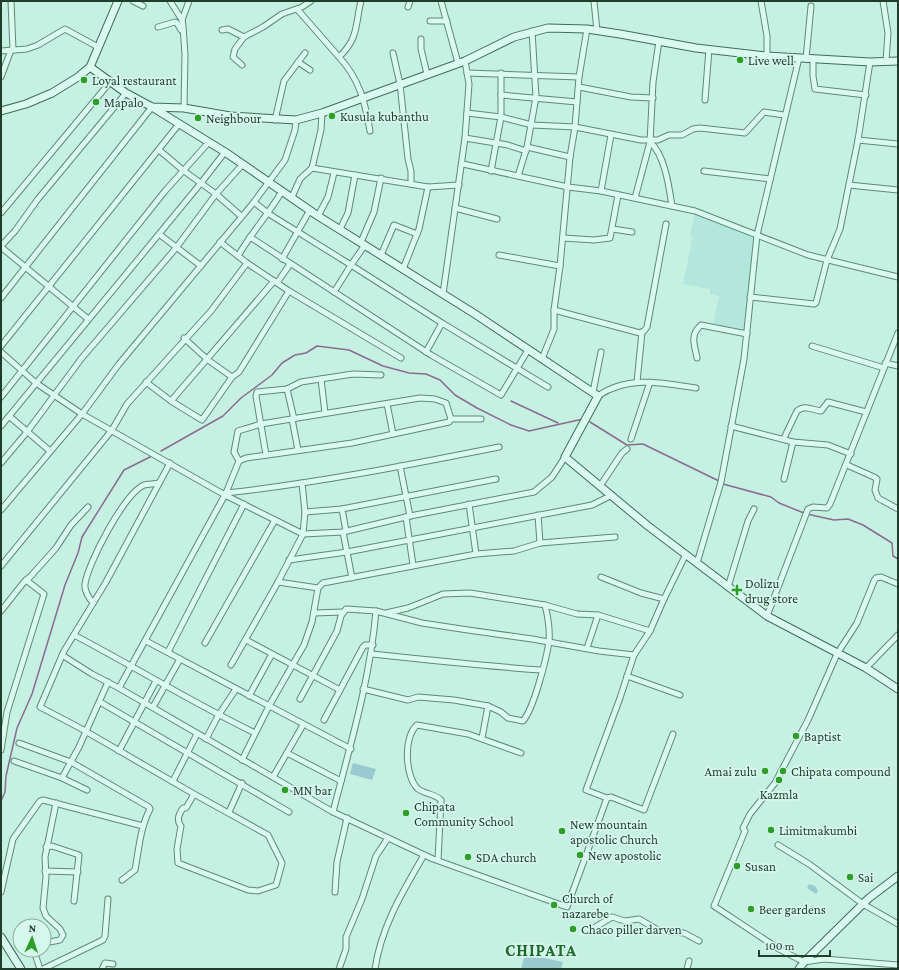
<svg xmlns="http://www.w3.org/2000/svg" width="899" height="970" font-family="'Crimson Pro',serif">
  <rect width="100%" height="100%" fill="#c6f0e2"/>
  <polygon fill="#b3e6dc" points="695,213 751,236 754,240 747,332 713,325 719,296 710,294 710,289 683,284 690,250 692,237 690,235"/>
  <g fill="#99cacf">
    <polygon points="353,763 376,769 372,780 350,774"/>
    <polygon points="809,884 815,886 818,891 816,894 807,888"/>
    <polygon points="525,954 563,962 561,969 521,969"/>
  </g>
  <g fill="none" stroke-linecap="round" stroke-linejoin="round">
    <g stroke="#886d93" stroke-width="1.5">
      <polyline points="511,401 558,423"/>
      <polyline points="590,422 627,445 643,444 719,481"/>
      <polyline points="161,451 223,416 241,398 272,375 282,363 295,355 306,353 317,346 349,350 383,366 409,373 426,374 440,380 455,395 477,408 511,425 529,431 583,419"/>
      <polyline points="723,484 771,497 779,503 804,513"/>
      <polyline points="807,514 834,520 848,519 863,525 892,543 893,556 898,559"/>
      <polyline points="1,801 5,792 6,776 17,728 32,694 65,585 78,553 82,537 124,470 152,456"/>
    </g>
    <defs>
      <g id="street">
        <polyline points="11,1 13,50"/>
        <polyline points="133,1 143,6"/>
        <polyline points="170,1 182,20 183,26 185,55 184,108"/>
        <path d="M361,1C355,25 359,38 339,57C360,80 365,102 370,131"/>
        <polyline points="441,1 458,63"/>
        <polyline points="594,1 597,31"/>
        <polyline points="761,1 767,36 767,56"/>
        <polyline points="883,1 888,33 886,61"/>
        <polyline points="408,7 410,1"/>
        <polyline points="297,9 339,57"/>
        <polyline points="182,20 189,1"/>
        <polyline points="430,21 447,21"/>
        <polyline points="158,27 175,22 177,23 181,30"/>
        <polyline points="222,30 228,29 244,37 263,27 282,14 302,7 311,1"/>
        <polyline points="421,39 421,49 427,74"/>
        <polyline points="1,51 27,49 38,45 65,29 98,47"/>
        <polyline points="393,53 400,84 408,159 411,171 411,184"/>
        <polyline points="806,59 811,6"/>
        <polyline points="813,59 813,76 815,89 866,95"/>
        <polyline points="298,62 310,70"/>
        <polyline points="242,65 233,57 235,49 244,37"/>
        <polyline points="467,73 579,77"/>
        <polyline points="501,73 501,95"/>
        <polyline points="1,77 11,50"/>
        <polyline points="579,87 631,97 653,98"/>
        <polyline points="705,100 709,49"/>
        <polyline points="322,113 321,130 312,168 428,187 419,229 403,269"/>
        <polyline points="467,113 501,117 532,125 575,127 641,140 658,140 669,135 682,135 693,129 700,128 745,133 764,112 784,115"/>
        <polyline points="275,120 284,81 305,53"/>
        <polyline points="465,138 508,145 526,151"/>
        <polyline points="858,140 898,144"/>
        <path d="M650,142C665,155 669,187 672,206"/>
        <polyline points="527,147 570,157"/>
        <polyline points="159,150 184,171 216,194 241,216"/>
        <polyline points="463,164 568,187 601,191 695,211 808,255 898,277"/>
        <polyline points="491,171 501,117 501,95 577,102"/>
        <polyline points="704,171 770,179"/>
        <polyline points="518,176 527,147 536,97 532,31"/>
        <polyline points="849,185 898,190"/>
        <polyline points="428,187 459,185"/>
        <polyline points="601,191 611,135"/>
        <polyline points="292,197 300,179 312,168"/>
        <polyline points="635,198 650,142 653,82 659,41"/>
        <polyline points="254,202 269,214 351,265 334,292"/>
        <polyline points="455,208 497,219"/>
        <polyline points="1,213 111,81"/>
        <polyline points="318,216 328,197 334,173"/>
        <polyline points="340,229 348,213 355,175"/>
        <polyline points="613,229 632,232"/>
        <polyline points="159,234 201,266"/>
        <polyline points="250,237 431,355 501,395 528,350"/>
        <polyline points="563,238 594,240 610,238 618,195"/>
        <polyline points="220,242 247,263"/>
        <polyline points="361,242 374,212 381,178"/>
        <polyline points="365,245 351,265 442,323 426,352"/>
        <polyline points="1,246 15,231 38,199 126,93"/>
        <polyline points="1,247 88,319"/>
        <polyline points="381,255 394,225 417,234"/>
        <polyline points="499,255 560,266"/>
        <path d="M238,256C251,233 269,214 282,191"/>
        <polyline points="282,259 310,210"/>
        <polyline points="274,281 171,401 202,420 232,377 239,372 289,291"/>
        <polyline points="277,283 290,264"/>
        <polyline points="443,294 465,138 469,84 465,61"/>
        <polyline points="750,297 814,304 816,303 827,260 840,229 858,140 870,62"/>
        <polyline points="1,298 152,107"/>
        <polyline points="554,310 640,333 644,331 647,327 666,224"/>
        <polyline points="442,323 548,387"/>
        <polyline points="184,338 208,360 232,377"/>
        <polyline points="1,346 179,124"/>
        <polyline points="812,346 884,368"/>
        <polyline points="1,352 36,383 82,414 225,495 303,534 343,532 410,516 534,492 552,477 565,457"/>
        <path d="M697,358C695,345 689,336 701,325L747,334"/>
        <polyline points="542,359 554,329 554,310 560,266 570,157 575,127 579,77 587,29"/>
        <polyline points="885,363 898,366"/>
        <polyline points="321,379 325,413"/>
        <polyline points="146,382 171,401"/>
        <polyline points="637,382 642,332"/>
        <polyline points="287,389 294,419"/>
        <polyline points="593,392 601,352"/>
        <path d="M598,396C628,375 663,383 696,388"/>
        <polyline points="1,397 165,191 209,142"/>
        <polyline points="387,404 393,434"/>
        <polyline points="9,416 50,451"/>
        <polyline points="292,419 298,450"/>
        <polyline points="481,419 451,419 449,422 352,443 246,458 239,461 226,493 119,688 333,812 433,859 567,907 607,798 586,790 620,698 634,655 650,631 664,599 641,593 601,577"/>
        <polyline points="1,426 201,183 225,152"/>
        <polyline points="731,426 793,442 828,445 851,454"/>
        <path d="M784,438L797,411C805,404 812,410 821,411L828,402L866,412"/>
        <polyline points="631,439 650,382"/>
        <polyline points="266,455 256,396 257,392 287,389 301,382 353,374 381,375"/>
        <polyline points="239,461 234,452 238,431 261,424 420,398 435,399 446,403 451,419"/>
        <polyline points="1,463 27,432 81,359 176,248 216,194 242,165"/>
        <path d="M170,463L106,582L64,651L40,707L80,728L194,794L186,808H183C179,814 176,820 181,826L177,849L178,863L248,890L258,891L276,885L282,863L268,835L194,794"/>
        <polyline points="847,465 874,477 877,479 875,490 878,498 898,509"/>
        <polyline points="400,466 410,516"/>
        <polyline points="784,479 793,442"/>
        <polyline points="600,486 622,453 627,449"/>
        <path d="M226,493C318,483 408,465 499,447"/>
        <polyline points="469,504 476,554"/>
        <polyline points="1,510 82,414 119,364 254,202 285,160 295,130 296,120"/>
        <polyline points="305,512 342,509"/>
        <polyline points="538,515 540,543"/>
        <polyline points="406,517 413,565"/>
        <polyline points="346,531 342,509 496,479"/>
        <polyline points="343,532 352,578"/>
        <polyline points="289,560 347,552 592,505 612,495"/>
        <polyline points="697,563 721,482 744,359 757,235 799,58"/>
        <polyline points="1,566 112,430 127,404 211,311 247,263 289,291 401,358"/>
        <polyline points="278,582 318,588"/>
        <polyline points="898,584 881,577 876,578 874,581 857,623 837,654 808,720 775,783 750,814 743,828 745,831 714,906 779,949 804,962 824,959 898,965"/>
        <polyline points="728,587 748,521 754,509"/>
        <polyline points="664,599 686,554"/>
        <path d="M93,603C89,598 84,591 85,584C88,563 124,494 144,485C148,484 155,484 159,483"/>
        <polyline points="1,611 24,582 30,577 56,548 71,525 88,507"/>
        <polyline points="314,613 343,612"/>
        <polyline points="386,613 408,608 443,594 470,593 545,605 577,614 598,615 650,631"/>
        <polyline points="767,616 808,509 813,507 827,508 830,504 898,333"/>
        <path d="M74,635C135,667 193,703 255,733"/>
        <polyline points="246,640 340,690"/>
        <polyline points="146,641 351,749"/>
        <polyline points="205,643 275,520"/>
        <polyline points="587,648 598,615"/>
        <polyline points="168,652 244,504"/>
        <path d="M372,654C428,660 485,666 541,670"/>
        <polyline points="62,655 92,674 119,688"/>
        <polyline points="231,665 278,582 303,534 305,512 302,483"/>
        <polyline points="866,668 898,635"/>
        <polyline points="627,676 680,695"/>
        <path d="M363,689L408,700L418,697L454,700L488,706L501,712L508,718L523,721C534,708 546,660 549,642C550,630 548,617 545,605"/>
        <polyline points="249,696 272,654"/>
        <polyline points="300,699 337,631 341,616 346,609 376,611 422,623 468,630 532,639 599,651 634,655"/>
        <polyline points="100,702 289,812"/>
        <polyline points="153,707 180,659"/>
        <polyline points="324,720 363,647 365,645 373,645"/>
        <polyline points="482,738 488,706"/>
        <polyline points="206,739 218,716 236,689"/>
        <path d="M19,743L71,762L149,807L150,809C140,828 139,849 135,870L122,880"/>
        <polyline points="1,750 7,712 44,594 26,580"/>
        <polyline points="119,751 156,681"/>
        <polyline points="287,753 341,781"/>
        <polyline points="242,760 269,706 304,645 312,622 318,588 323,583 476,554 514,551 540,543 615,537"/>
        <polyline points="14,761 62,778 87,790"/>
        <polyline points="273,777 303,725"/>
        <polyline points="62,778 79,747 108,682"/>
        <polyline points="173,781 197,734"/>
        <polyline points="607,798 611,797 644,810 673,734"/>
        <polyline points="229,812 242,783"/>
        <path d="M333,812C350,746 370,680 376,611"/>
        <polyline points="778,845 809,864 863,904 898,924"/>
        <polyline points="46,847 52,846 79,855 74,901"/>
        <path d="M438,860L441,800C435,794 425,794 418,789C405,777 403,737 417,725L468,734L521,753"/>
        <polyline points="45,871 78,872"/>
        <polyline points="1,892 13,839 40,801 43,800 143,826"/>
        <polyline points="335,892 337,862 347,818"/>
        <polyline points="592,929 612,917 625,921 639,919 658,930 684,933 699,941"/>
        <polyline points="44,943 60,940 63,935 60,929 46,916 43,908 46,877 45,857 56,803"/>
        <polyline points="38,950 35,954 40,969"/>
        <polyline points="43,969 103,940 105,936 108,899"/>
        <polyline points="102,969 105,963 113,964"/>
        <polyline points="339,969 346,949 346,937 362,899 376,856 388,838"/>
        <path d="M375,969C381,927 403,891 424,855"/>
        <polyline points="687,969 689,961"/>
      </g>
      <g id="secondary">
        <polyline points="90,67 126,93 152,107 184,108 230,116 296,120 322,113 465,61 514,37 548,28 587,29 620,34 696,48 767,56 870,62 898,61"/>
        <polyline points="152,107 225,152 318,216 475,314 598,396 565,457 648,526 767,616 866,668 898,689"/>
        <polyline points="1,111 26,104 52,93 78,77 90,67 118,1"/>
        <polyline points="1,937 21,969"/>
        <polyline points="799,969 804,962 869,898 898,876"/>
      </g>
    </defs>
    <use href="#street" stroke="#5b8c74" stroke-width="7"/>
    <use href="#secondary" stroke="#3e6e55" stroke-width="9"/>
    <use href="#street" stroke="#dafaf0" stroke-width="5"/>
    <use href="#secondary" stroke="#dafaf0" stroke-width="7"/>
  </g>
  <g fill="#2d9e28" stroke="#d6f7ec" stroke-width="1.5">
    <circle cx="740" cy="60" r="4"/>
    <circle cx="84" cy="80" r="4"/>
    <circle cx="96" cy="102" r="4"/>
    <circle cx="332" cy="116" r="4"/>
    <circle cx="198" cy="118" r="4"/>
    <path d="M735 584h4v4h4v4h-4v4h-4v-4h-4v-4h4z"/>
    <circle cx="796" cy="736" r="4"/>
    <circle cx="765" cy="771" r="4"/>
    <circle cx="783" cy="771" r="4"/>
    <circle cx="779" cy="780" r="4"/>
    <circle cx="285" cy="790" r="4"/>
    <circle cx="406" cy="813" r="4"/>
    <circle cx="771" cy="830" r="4"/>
    <circle cx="562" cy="831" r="4"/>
    <circle cx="580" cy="855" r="4"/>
    <circle cx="468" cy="857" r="4"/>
    <circle cx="737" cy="866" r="4"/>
    <circle cx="850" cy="877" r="4"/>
    <circle cx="554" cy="905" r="4"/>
    <circle cx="751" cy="909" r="4"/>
    <circle cx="573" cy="929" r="4"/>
  </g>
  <g text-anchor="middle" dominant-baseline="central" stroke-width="3.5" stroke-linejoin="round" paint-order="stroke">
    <g font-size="13" fill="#1f3c2c" stroke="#d6f7ec" text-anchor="start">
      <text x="748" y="60">Live well</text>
      <text x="92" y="80">Loyal restaurant</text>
      <text x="104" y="102">Mapalo</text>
      <text x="340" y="116">Kusula kubanthu</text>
      <text x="206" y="118">Neighbour</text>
      <text x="745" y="583">Dolizu<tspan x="745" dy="15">drug store</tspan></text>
      <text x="804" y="736">Baptist</text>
      <text x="757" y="771" text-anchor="end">Amai zulu</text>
      <text x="791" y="771">Chipata compound</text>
      <text x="293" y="790">MN bar</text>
      <text x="779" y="794" text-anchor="middle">Kazmla</text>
      <text x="414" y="806">Chipata<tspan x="414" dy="15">Community School</tspan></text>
      <text x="570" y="824">New mountain<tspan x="570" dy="15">apostolic Church</tspan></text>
      <text x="779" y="830">Limitmakumbi</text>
      <text x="588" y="855">New apostolic</text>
      <text x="476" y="857">SDA church</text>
      <text x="745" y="866">Susan</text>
      <text x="858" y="877">Sai</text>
      <text x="562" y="898">Church of<tspan x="562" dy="15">nazarebe</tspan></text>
      <text x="759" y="909">Beer gardens</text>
      <text x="581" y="929">Chaco piller darven</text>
    </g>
    <g font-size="17" font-weight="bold" letter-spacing="1" fill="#1d6a2b" stroke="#d6f7ec">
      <text x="541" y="950">CHIPATA</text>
    </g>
  </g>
  <rect width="899" height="970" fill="none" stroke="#1f3c2c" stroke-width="4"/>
  <g transform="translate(32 938) rotate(3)"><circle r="19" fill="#d6f7ec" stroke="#8dac9f"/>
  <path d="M0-3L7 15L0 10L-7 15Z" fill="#2d9e28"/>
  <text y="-6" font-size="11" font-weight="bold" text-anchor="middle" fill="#1f3c2c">N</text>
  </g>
  <path d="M759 950v6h71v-6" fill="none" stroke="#1f3c2c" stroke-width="2"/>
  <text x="765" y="950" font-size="12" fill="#1f3c2c" stroke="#d6f7ec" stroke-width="3" paint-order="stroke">100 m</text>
</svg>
